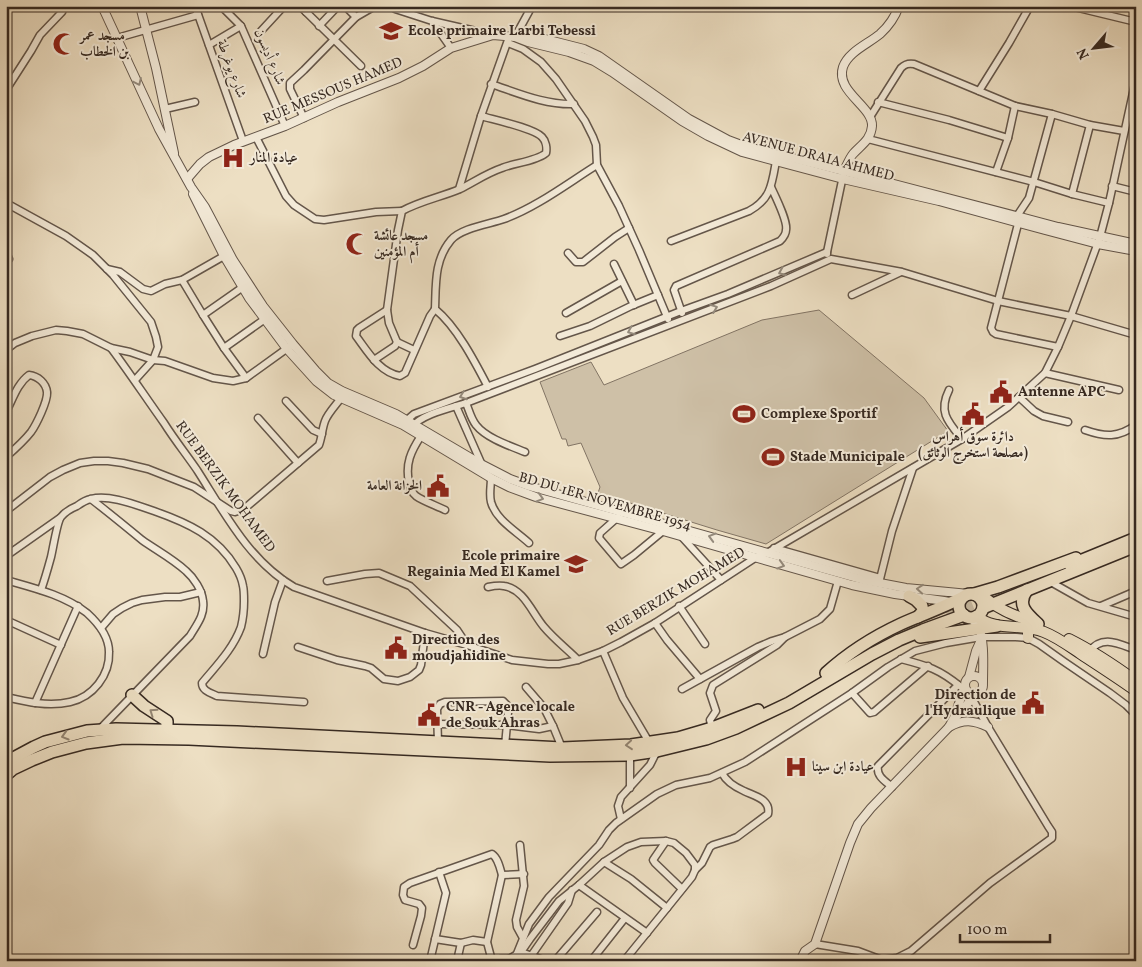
<svg xmlns="http://www.w3.org/2000/svg" width="1142" height="967" font-family="Vollkorn,Amiri,serif">
  <rect width="100%" height="100%" fill="#eddfc3"/>
  <filter id="stains"><feTurbulence type="fractalNoise" baseFrequency=".004" numOctaves="4"/><feColorMatrix values="0 0 0 0 .2 0 0 0 0 .09 0 0 0 0 .02 0 0 0 .5 -.17"/></filter>
  <radialGradient id="worn" r=".72"><stop offset=".6" stop-color="#630" stop-opacity="0"/><stop offset="1" stop-color="#630" stop-opacity=".3"/></radialGradient>
  <polygon fill="#cec0a7" stroke="#827464" points="819,310 924,398 948,431 766,544 717,530 598,493 600,487 581,443 568,446 566,439 562,439 540,382 591,362 604,385 762,320"/>
  <g fill="none" stroke-linecap="round" stroke-linejoin="round">
    <polyline stroke="#c8bba3" stroke-width="11" stroke-dasharray="11 5.5" stroke-linecap="butt" points="947,615 994,596"/>
    <defs>
      <g id="minor">
        <polyline points="195,6 243,141"/>
        <polyline points="221,6 241,26 285,126"/>
        <polyline points="300,6 361,66"/>
        <polyline points="345,6 356,17"/>
        <polyline points="390,6 395,9 432,21 493,35"/>
        <polyline points="1070,6 1136,22"/>
        <polyline points="306,12 312,6"/>
        <polyline points="432,21 451,48"/>
        <polyline points="319,26 338,6"/>
        <polyline points="261,31 284,6"/>
        <polyline points="515,37 532,6"/>
        <polyline points="117,38 198,15"/>
        <polyline points="508,43 523,49 541,62 556,79 585,121 593,137 596,145 597,165 619,206 639,250 668,319"/>
        <polyline points="209,45 241,26"/>
        <path d="M491,84C518,93 545,105 574,104"/>
        <polyline points="6,90 31,51 40,35 62,12 65,6"/>
        <polyline points="979,91 1009,43 1030,6"/>
        <polyline points="878,102 949,120 1008,138"/>
        <polyline points="165,109 195,102"/>
        <path d="M870,117L901,68C905,64 908,63 914,64L1015,106L1052,114L1090,125L1124,131"/>
        <polyline points="304,118 290,89 290,83 304,70 356,17 375,6"/>
        <polyline points="256,137 286,196 294,205 315,219 324,220 376,212 402,211"/>
        <polyline points="868,139 1034,182 1072,194 1090,125"/>
        <polyline points="996,172 1008,138 1015,106"/>
        <polyline points="1112,186 1136,192"/>
        <polyline points="459,189 481,116 508,40"/>
        <polyline points="1072,194 1109,203"/>
        <polyline points="6,203 66,236 93,255 113,275 151,322 156,337 158,347 153,360 135,380"/>
        <polyline points="1017,216 1029,198 1052,114"/>
        <polyline points="1018,224 991,328 993,332 996,334 1058,347"/>
        <path d="M671,241L749,211C771,199 772,184 776,161"/>
        <polyline points="6,252 9,259"/>
        <polyline points="568,253 576,262 583,262 615,237 629,228"/>
        <polyline points="827,254 827,252 844,171"/>
        <polyline points="614,264 634,305"/>
        <polyline points="107,269 120,272 143,289 151,291 165,284 182,280 224,256"/>
        <polyline points="182,280 203,315 224,348 265,319"/>
        <polyline points="852,295 901,272"/>
        <path d="M387,310L359,328L357,330L356,336C368,352 379,372 400,376L405,373L430,316L435,309"/>
        <polyline points="566,313 622,281"/>
        <path d="M682,313L674,290L676,286L780,241C783,238 786,235 786,230C788,221 775,196 771,187"/>
        <polyline points="203,315 243,287"/>
        <polyline points="560,336 590,326 631,306 658,295"/>
        <polyline points="397,342 414,350"/>
        <path d="M111,348C129,372 146,398 164,423C174,439 186,454 197,470C224,512 249,561 294,587L425,633L467,645L512,660L548,664H559L578,660L603,651L621,642L655,623L755,558L767,553L962,439L1008,407L1045,373L1058,347L1071,316L1100,237L1109,203L1136,79"/>
        <polyline points="224,348 246,378"/>
        <polyline points="6,350 15,343 32,336 56,330 67,331 83,334 111,348 130,352 153,360 165,361 213,378 233,381 246,378 289,347"/>
        <path d="M374,360L395,346L397,342L389,323L387,310L398,230L402,211C420,201 441,197 460,189C474,182 487,173 502,168C514,163 537,161 546,153C547,148 546,141 542,137C533,128 495,120 481,116"/>
        <polyline points="1045,373 1119,390"/>
        <path d="M488,387C475,362 457,327 435,309C436,285 434,260 451,240C461,228 490,224 504,219C537,207 568,183 597,165"/>
        <path d="M949,390C938,412 948,422 962,439"/>
        <polyline points="1019,397 1034,411 1043,416 1068,422"/>
        <polyline points="286,401 313,430 322,434"/>
        <path d="M466,403C469,410 471,419 476,425C486,438 510,446 525,452"/>
        <polyline points="456,406 482,465"/>
        <path d="M6,412C13,399 17,384 29,375C38,376 46,383 47,392C48,401 36,425 31,432C24,441 15,449 6,457"/>
        <polyline points="258,418 298,463"/>
        <polyline points="405,423 407,420 414,414 535,369 681,311 728,294 827,252"/>
        <path d="M412,427C422,414 451,408 466,403L771,286L831,259L902,272L998,301L1071,316L1136,335"/>
        <path d="M1085,430C1105,437 1118,438 1136,425"/>
        <path d="M421,436C411,451 405,464 409,482C410,487 411,492 416,496C423,501 437,506 445,510"/>
        <path d="M491,478C491,486 489,494 491,502C496,520 516,531 529,543"/>
        <path d="M91,499C108,512 125,526 142,540C156,550 173,559 186,571C194,578 202,590 203,601C205,615 197,624 190,636L99,730"/>
        <path d="M6,511L50,477L63,470L80,463L94,461H108L123,463L148,469L194,487L231,511L235,512L244,509L319,445C322,437 322,429 325,421C328,413 336,405 341,398"/>
        <polyline points="618,517 600,533 599,538 621,564 634,555 663,531"/>
        <polyline points="682,537 721,580"/>
        <polyline points="774,548 880,578"/>
        <polyline points="6,556 60,518"/>
        <path d="M6,580C34,588 64,595 87,613C98,623 109,637 109,652C110,675 93,697 70,702C49,707 27,702 6,697"/>
        <polyline points="327,581 365,574 379,573 410,586 457,630 467,645"/>
        <polyline points="1049,581 1088,603 1136,617"/>
        <polyline points="879,583 892,531 913,468"/>
        <path d="M488,587C493,586 499,585 504,586C524,589 532,613 544,627C554,639 567,649 578,660"/>
        <path d="M41,590C45,579 48,568 51,557C53,549 57,522 61,517C65,512 72,508 77,506C81,503 86,500 91,499C109,494 136,505 154,511C188,523 217,536 236,568C239,573 242,580 243,586C244,590 244,596 244,601C244,610 243,619 241,627C233,649 216,666 202,683C202,691 211,693 217,696L304,702"/>
        <polyline points="679,606 705,644"/>
        <polyline points="1101,606 1136,591"/>
        <polyline points="6,620 61,645"/>
        <polyline points="655,623 667,640 700,679"/>
        <polyline points="101,628 113,614 122,608 132,603 142,600 165,597 180,597 201,592"/>
        <polyline points="298,647 337,660 365,666 371,668 384,679 398,681 410,677 419,670 421,665 425,633"/>
        <polyline points="603,651 623,698 649,742"/>
        <path d="M1089,652C1102,634 1119,644 1136,650"/>
        <polyline points="263,654 275,602 283,580"/>
        <path d="M901,659C928,666 939,669 961,687"/>
        <polyline points="526,687 544,708 553,726 562,748"/>
        <polyline points="682,689 758,647 772,641 785,637 820,619 830,609 838,581"/>
        <polyline points="852,693 870,713 874,712 928,666"/>
        <polyline points="35,703 78,606"/>
        <polyline points="437,724 507,725 539,729 553,726"/>
        <polyline points="712,728 710,720 716,711 710,693 713,685 777,645 785,637"/>
        <polyline points="438,743 437,709 440,704 445,702 503,701 507,705 508,713 505,746"/>
        <path d="M892,787C885,781 876,776 878,766L958,685"/>
        <polyline points="630,788 630,755"/>
        <polyline points="621,819 618,806 621,797 650,765 657,751"/>
        <polyline points="666,841 653,860 655,863 682,889"/>
        <polyline points="520,845 524,886 516,920 517,927 523,938"/>
        <polyline points="604,862 631,879 667,908"/>
        <polyline points="502,875 524,874"/>
        <polyline points="579,885 647,933"/>
        <polyline points="435,939 461,943 473,940 487,942"/>
        <polyline points="815,944 858,951 882,960 897,958 911,951 990,883 1052,838 1052,832 1048,826 988,727 973,700"/>
        <path d="M413,945L421,916L422,908L419,904L405,900L403,895L404,887L410,883L492,854C498,858 500,868 502,875L487,942L492,961"/>
        <polyline points="521,952 546,961"/>
        <polyline points="516,956 529,924 549,897 599,845 609,830 616,823 657,794 676,785 710,778 745,762 852,693 888,667 915,651 946,643 981,637 1016,637 1028,638 1039,644 1063,661 1110,693 1126,705 1136,715"/>
        <polyline points="531,956 568,903 572,890"/>
        <polyline points="430,961 446,893 439,872"/>
        <polyline points="457,961 461,943"/>
        <polyline points="496,961 501,959 509,959"/>
        <polyline points="509,961 509,959 521,952 530,939 559,901 579,885 604,862 627,847 641,842 666,841 674,843 686,853 695,865 695,870"/>
        <polyline points="555,961 597,912"/>
        <polyline points="591,961 625,918"/>
        <path d="M624,961L667,908L692,877L695,870L702,863L710,847L713,845L732,839L737,837L768,814C771,799 754,796 744,791C735,787 726,781 722,773"/>
      </g>
      <g id="tertiary">
        <polyline points="102,6 159,129 191,187 205,207 233,260 263,306 293,344 316,371 328,383 342,391 396,414 481,464 510,479 529,486 864,580 906,588 969,594"/>
        <polyline points="140,6 156,68 174,153"/>
        <polyline points="515,37 528,42 569,52 594,61 612,72 682,121 708,136 742,152 843,179 939,201 1045,230 1098,244 1136,251"/>
        <path d="M844,171C847,165 849,159 853,154C861,145 871,140 872,126C873,106 835,92 843,67C848,52 868,44 880,34C889,26 895,17 899,6"/>
        <polyline points="187,179 200,164 209,157 234,145 285,126 338,102 399,78 423,66 451,48 493,35 515,37 527,35 533,36 584,49 599,56 689,119 728,140 744,146 844,171 1058,227 1136,244"/>
        <polyline points="193,194 224,256 249,298 287,349 316,381 334,395 403,425 491,478 509,487 536,497 663,531 852,585 895,594 951,602"/>
        <path d="M970,618C973,620 976,622 978,626C985,639 983,667 983,682"/>
        <circle cx="974" cy="685" r="9"/>
        <polyline points="969,677 976,651 981,640"/>
        <polyline points="956,717 976,694"/>
        <path d="M949,727C964,719 973,720 988,727"/>
        <polyline points="800,961 805,951 815,944 850,843 858,824 871,808 949,727 954,718 965,686"/>
      </g>
      <g id="primary">
        <path d="M980,593C997,610 1016,616 1038,624"/>
        <path d="M976,616C996,632 1022,623 1044,632C1057,637 1069,646 1081,654C1099,666 1118,678 1136,691"/>
        <polyline points="1028,628 1028,638"/>
        <path d="M1069,639C1093,651 1114,665 1136,681"/>
      </g>
      <g id="trunk">
        <polyline points="1070,565 1136,538"/>
        <path d="M1027,590C1016,605 1027,614 1038,624"/>
        <polyline points="974,594 998,587 1076,558"/>
        <circle cx="971" cy="606" r="12"/>
        <polyline points="909,596 916,600 922,606 923,611 918,617"/>
        <polyline points="983,608 1136,546"/>
        <polyline points="920,637 997,626"/>
        <path d="M826,673C849,652 873,637 901,624C921,615 942,608 961,598"/>
        <polyline points="132,695 144,706 167,721 167,731"/>
        <polyline points="6,762 34,747 45,742 87,731 116,729 237,732 562,748 631,745 678,738 712,728 758,710"/>
        <polyline points="6,775 13,769 32,760 52,752 86,743 123,738 189,739 550,756 630,755 657,751 706,739 736,728 789,703 872,654 899,640 923,630 964,615"/>
      </g>
    </defs>
    <use href="#minor" stroke="#64564a" stroke-width="9"/>
    <use href="#tertiary" stroke="#64564a" stroke-width="10"/>
    <use href="#primary" stroke="#362921" stroke-width="12"/>
    <use href="#trunk" stroke="#362921" stroke-width="14"/>
    <use href="#minor" stroke="#f3ead8" stroke-width="6"/>
    <use href="#tertiary" stroke="#f3ead8" stroke-width="8"/>
    <use href="#primary" stroke="#eddfc3" stroke-width="10"/>
    <use href="#trunk" stroke="#eddfc3" stroke-width="11"/>
  </g>
  <defs><path id="oneway-chevron" d="M-2-3.5L2.5 0L-2 3.5" fill="none" stroke-width="1.6" stroke-linecap="round" stroke-linejoin="round" transform="scale(1.25)"/></defs>
  <g stroke="#948a7c">
    <use href="#oneway-chevron" transform="translate(138 82) rotate(65)"/>
    <use href="#oneway-chevron" transform="translate(782 272) rotate(157)"/>
    <use href="#oneway-chevron" transform="translate(714 308) rotate(-21)"/>
    <use href="#oneway-chevron" transform="translate(631 331) rotate(158)"/>
    <use href="#oneway-chevron" transform="translate(463 396) rotate(160)"/>
    <use href="#oneway-chevron" transform="translate(540 498) rotate(16)"/>
    <use href="#oneway-chevron" transform="translate(712 537) rotate(-164)"/>
    <use href="#oneway-chevron" transform="translate(781 565) rotate(16)"/>
    <use href="#oneway-chevron" transform="translate(920 589) rotate(-175)"/>
  </g>
  <g stroke="#928472">
    <use href="#oneway-chevron" transform="translate(153 712) rotate(-145)"/>
    <use href="#oneway-chevron" transform="translate(65 736) rotate(164)"/>
    <use href="#oneway-chevron" transform="translate(629 745) rotate(175)"/>
  </g>
  <defs>
    <symbol id="school-bare" viewBox="-9 -9 18 18"><path d="M0-5L7-2L0 1L-7-2ZM-4 1L0 2.5L4 1V4Q0 6-4 4Z" fill="#8f2418" stroke="#f3ead8" stroke-width="2.5" paint-order="stroke"/></symbol>
    <symbol id="mosque-bare" viewBox="-9 -9 18 18"><path d="M3.5-4.9A6 6 0 1 0 3.5 4.9A5 5 0 1 1 3.5-4.9Z" fill="#8f2418" stroke="#f3ead8" stroke-width="2.5" paint-order="stroke"/></symbol>
    <symbol id="hospital-bare" viewBox="-9 -9 18 18"><path d="M-5-5h3v3.5h4V-5h3V5h-3V1.5h-4V5h-3Z" fill="#8f2418" stroke="#f3ead8" stroke-width="2.5" paint-order="stroke"/></symbol>
    <symbol id="civic-bare" viewBox="-9 -9 18 18"><path d="M-.6-6.5H3V-4.5H.6V-3L4-1V1h2V6H-6V1h2V-1L-.6-3ZM-1.2 2.5V6h2.4V2.5Z" fill="#8f2418" stroke="#f3ead8" stroke-width="2.5" paint-order="stroke"/></symbol>
    <symbol id="stadium-bare" viewBox="-9 -9 18 18"><path d="M0-5a6.5 5 0 1 0 0 10a6.5 5 0 1 0 0-10ZM-3.5-1.8h7v3.6h-7Z" fill="#8f2418" stroke="#f3ead8" stroke-width="2.5" paint-order="stroke"/></symbol>
  </defs>
  <g fill-rule="evenodd">
    <use href="#school-bare" x="375" y="15" width="32" height="32"/>
    <use href="#mosque-bare" x="48" y="28" width="32" height="32"/>
    <use href="#hospital-bare" x="217" y="142" width="32" height="32"/>
    <use href="#mosque-bare" x="341" y="228" width="32" height="32"/>
    <use href="#civic-bare" x="985" y="376" width="32" height="32"/>
    <use href="#stadium-bare" x="728" y="398" width="32" height="32"/>
    <use href="#civic-bare" x="957" y="398" width="32" height="32"/>
    <use href="#stadium-bare" x="757" y="441" width="32" height="32"/>
    <use href="#civic-bare" x="422" y="470" width="32" height="32"/>
    <use href="#school-bare" x="560" y="548" width="32" height="32"/>
    <use href="#civic-bare" x="380" y="632" width="32" height="32"/>
    <use href="#civic-bare" x="1017" y="687" width="32" height="32"/>
    <use href="#civic-bare" x="413" y="699" width="32" height="32"/>
    <use href="#hospital-bare" x="780" y="751" width="32" height="32"/>
  </g>
  <g text-anchor="middle" dominant-baseline="central" stroke-width="4" stroke-linejoin="round" paint-order="stroke">
    <g font-size="14" font-weight="bold" fill="#362921" stroke="#f3ead8" text-anchor="start">
      <text x="408" y="31">Ecole primaire Larbi Tebessi</text>
      <text x="80" y="36">مسجد عمر<tspan x="80" dy="16">بن الخطاب</tspan></text>
      <text x="250" y="158">عيادة المنار</text>
      <text x="374" y="236">مسجد عائشة<tspan x="374" dy="16">أم المؤمنين</tspan></text>
      <text x="1018" y="392">Antenne APC</text>
      <text x="761" y="414">Complexe Sportif</text>
      <text x="973" y="437" text-anchor="middle">دائرة سوق أهراس<tspan x="973" dy="16">(مصلحة استخرج الوثائق)</tspan></text>
      <text x="790" y="457">Stade Municipale</text>
      <text x="422" y="486" text-anchor="end">الخزانة العامة</text>
      <text x="560" y="556" text-anchor="end">Ecole primaire<tspan x="560" dy="16">Regainia Med El Kamel</tspan></text>
      <text x="412" y="640">Direction des<tspan x="412" dy="16">moudjahidine</tspan></text>
      <text x="1016" y="695" text-anchor="end">Direction de<tspan x="1016" dy="16">l'Hydraulique</tspan></text>
      <text x="446" y="707">CNR - Agence locale<tspan x="446" dy="16">de Souk Ahras</tspan></text>
      <text x="812" y="767">عيادة ابن سينا</text>
    </g>
    <g font-size="14" fill="#362921" stroke="#f3ead8">
      <text transform="translate(269 57) rotate(67)">شارع أديسون</text>
      <text transform="translate(231 69) rotate(70)">شارع يوغرطة</text>
      <text transform="translate(333 91) rotate(-23)">RUE MESSOUS HAMED</text>
      <text transform="translate(818 157) rotate(15)">AVENUE DRAIA AHMED</text>
      <text transform="translate(225 487) rotate(54)">RUE BERZIK MOHAMED</text>
      <text transform="translate(605 502) rotate(16)">BD DU 1ER NOVEMBRE 1954</text>
      <text transform="translate(676 592) rotate(-31)">RUE BERZIK MOHAMED</text>
    </g>
  </g>
  <rect width="1142" height="967" fill="none" stroke="#eddfc3" stroke-width="25"/>
  <rect x="8" y="8" width="1127" height="952" fill="none" stroke="#362921" stroke-width="2.5"/>
  <rect x="12" y="12" width="1117" height="942" fill="none" stroke="#362921"/>
  <g transform="translate(1094 48) rotate(242)" stroke="#f3ead8" stroke-width="4" paint-order="stroke">
  <path d="M0-4L9 19L0 12L-9 19Z" fill="#362921"/>
  <text y="-8" font-size="14" font-weight="bold" text-anchor="middle" fill="#362921">N</text>
  </g>
  <path d="M960 934v8h90v-8" fill="none" stroke="#362921" stroke-width="2.5"/>
  <text x="967" y="934" font-size="15" fill="#362921" stroke="#f3ead8" stroke-width="4" paint-order="stroke">100 m</text>
  <rect width="100%" height="100%" filter="url(#stains)"/>
  <rect width="100%" height="100%" fill="url(#worn)"/>
</svg>
